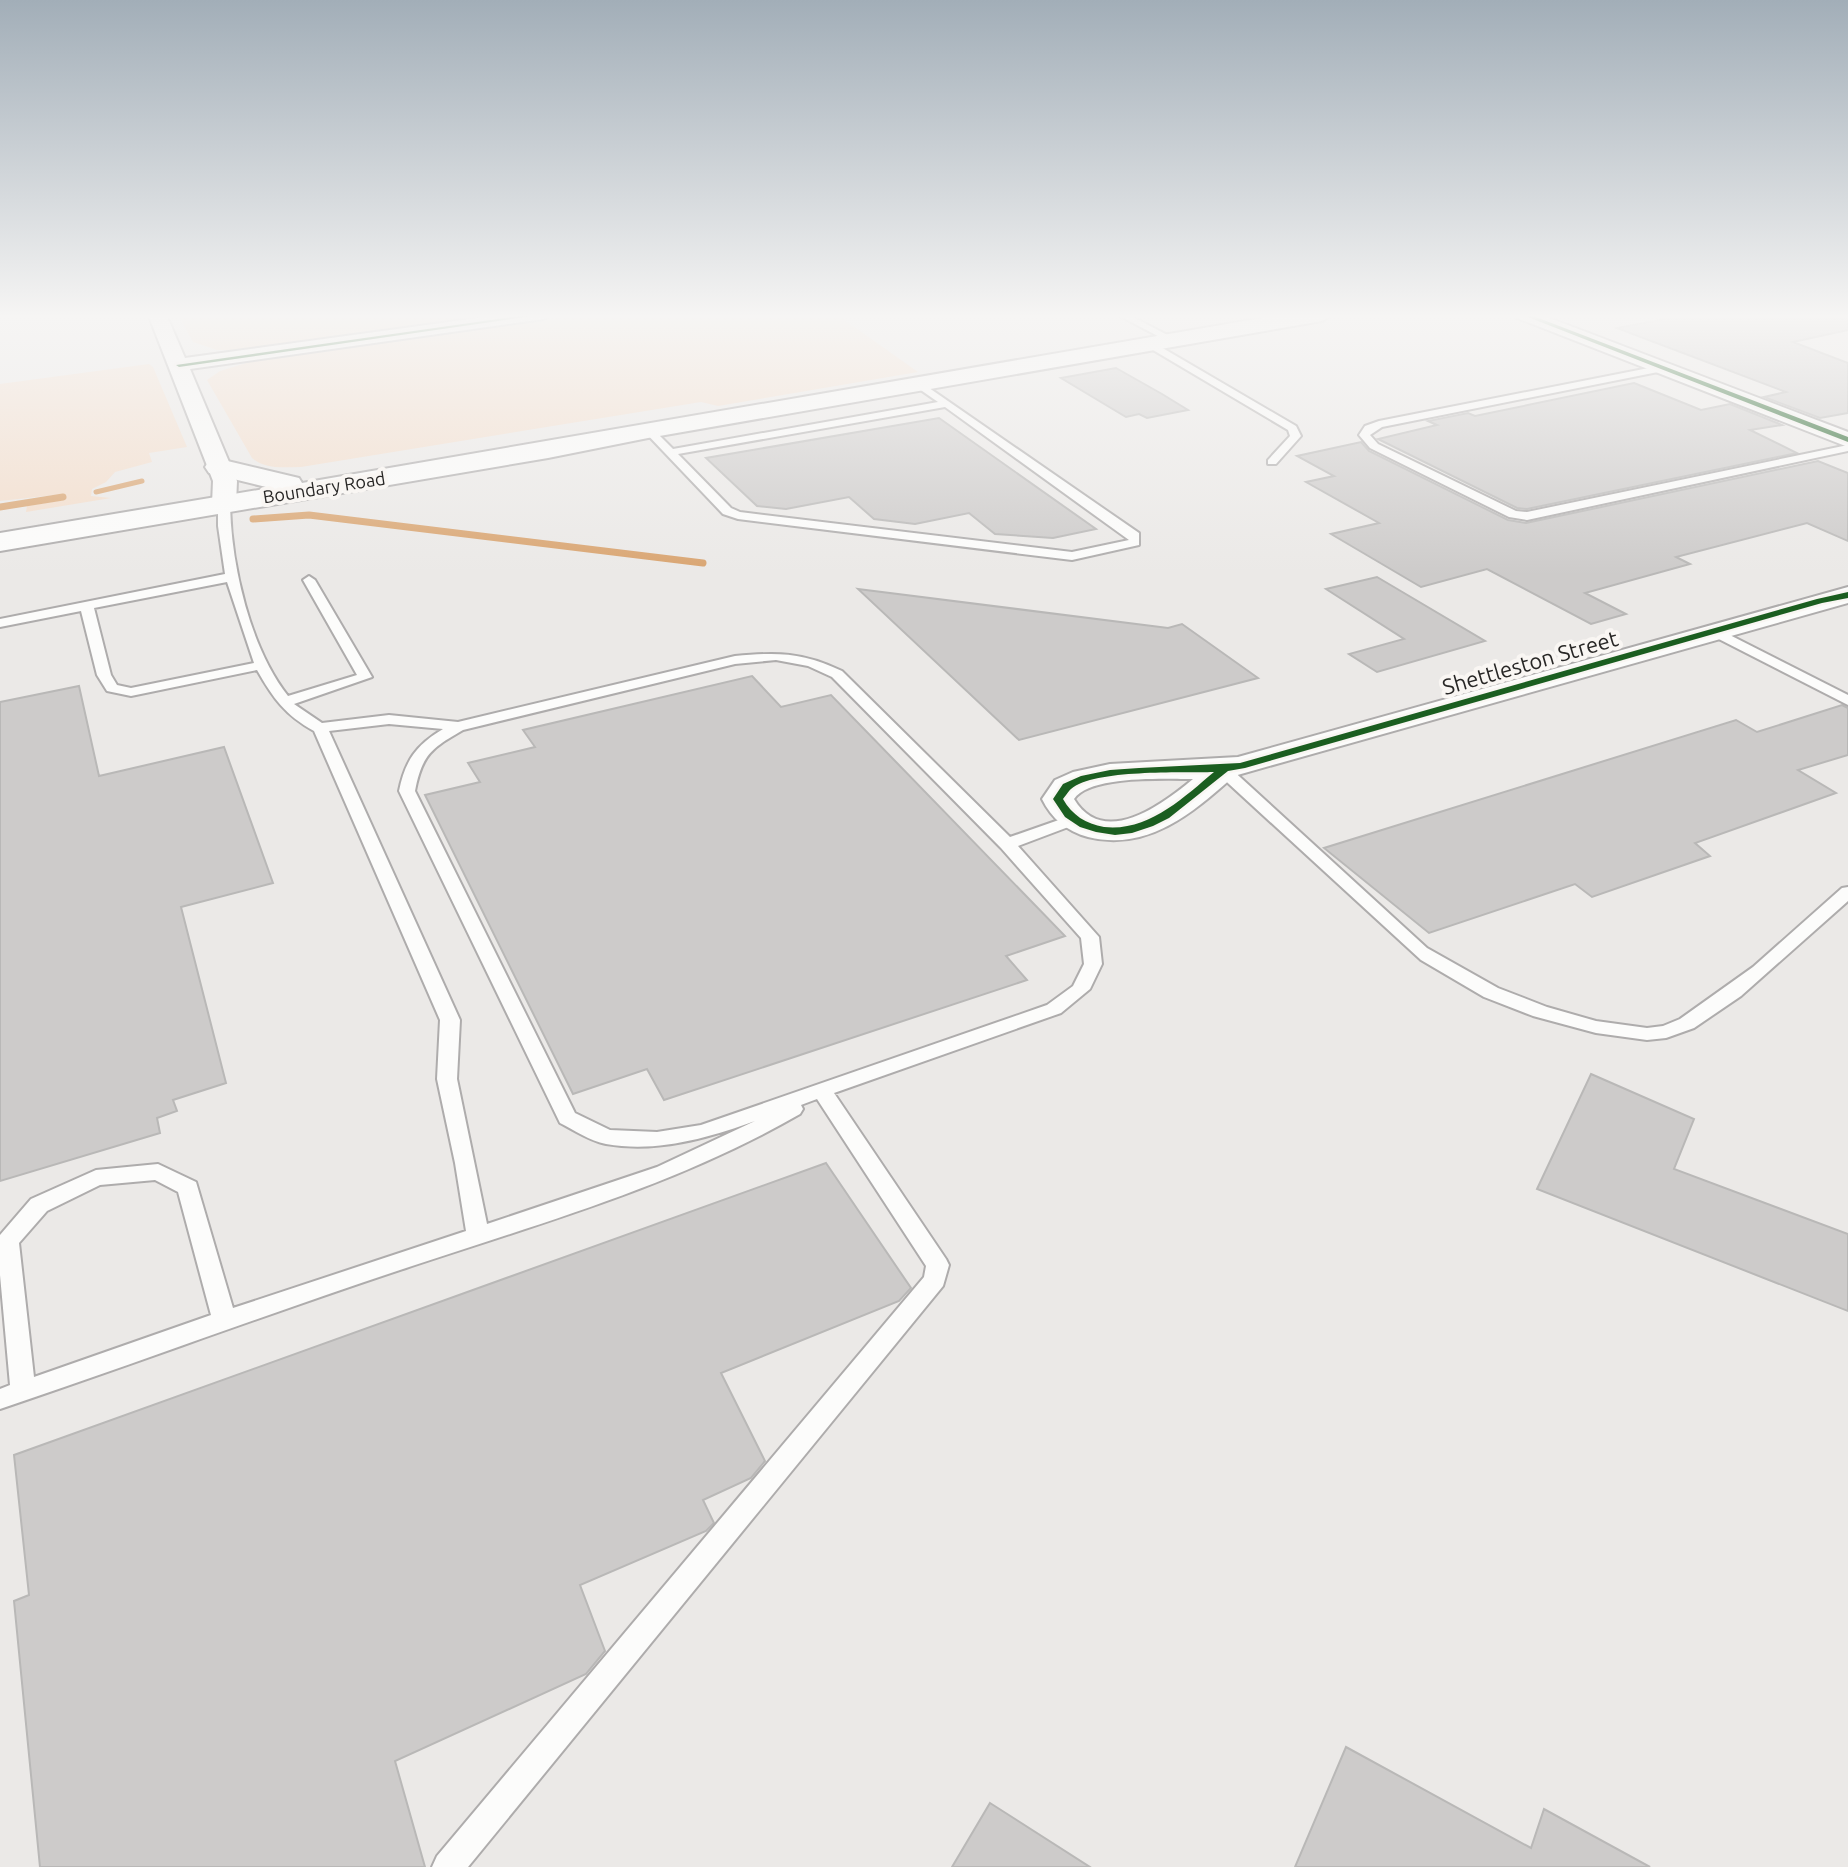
<svg xmlns="http://www.w3.org/2000/svg" width="1848" height="1867" font-family="Ubuntu,sans-serif">
  <rect width="100%" height="100%" fill="#ebe9e7"/>
  <g fill="#f3ddcb">
    <polygon points="178,314 505,314 240,350 217,350 193,342"/>
    <path d="M588,314H836L918,372L718,406L701,402L301,467C283,467 266,470 252,458L207,380L220,371L256,360Z"/>
    <polygon points="149,364 153,367 187,447 149,453 152,462 115,472 106,482 92,489 91,496 111,498 26,512 27,506 64,500 64,494 0,501 0,384"/>
  </g>
  <g fill="none" stroke-linecap="round" stroke-linejoin="round">
    <polyline stroke="#d9a470" stroke-width="5" points="96,492 142,481"/>
    <g stroke="#d9a470" stroke-width="7">
      <polyline points="0,507 63,497"/>
      <polyline points="253,519 309,515 703,563"/>
    </g>
  </g>
  <g fill="#cdcbca" stroke="#b9b8b7" stroke-width="2">
    <polygon points="1692,314 1848,314 1848,330 1793,342 1848,363 1848,413 1820,418 1764,397 1786,392 1617,328"/>
    <polygon points="1116,368 1162,394 1188,410 1147,418 1139,414 1126,417 1061,378"/>
    <polygon points="1634,383 1701,410 1730,404 1782,425 1750,430 1797,453 1527,509 1517,508 1378,439 1437,425 1428,421 1468,413 1475,416"/>
    <polygon points="939,418 1096,529 1053,538 995,534 969,513 915,524 874,519 849,497 786,509 757,506 706,458"/>
    <polygon points="1361,442 1369,451 1508,520 1526,523 1818,461 1848,473 1848,541 1807,523 1676,557 1690,564 1585,593 1626,614 1591,624 1487,569 1421,587 1331,534 1379,523 1306,482 1334,476 1297,456"/>
    <polygon points="1377,577 1485,641 1377,672 1349,654 1404,639 1326,589"/>
    <polygon points="858,589 1168,628 1182,624 1258,678 1019,740"/>
    <polygon points="752,676 781,707 831,695 1065,936 1006,956 1027,980 664,1100 647,1069 573,1094 425,795 480,782 468,763 535,747 523,730"/>
    <polygon points="79,686 99,776 224,747 273,883 181,907 226,1083 173,1100 177,1111 157,1118 160,1133 0,1181 0,702"/>
    <polygon points="1842,705 1848,708 1848,755 1798,770 1836,793 1695,843 1710,856 1592,897 1575,884 1429,933 1324,848 1736,720 1757,732"/>
    <polygon points="1591,1074 1694,1119 1674,1169 1848,1234 1848,1311 1537,1189"/>
    <polygon points="826,1163 911,1288 899,1301 721,1373 765,1461 751,1478 703,1500 714,1523 706,1531 580,1585 605,1651 586,1674 395,1761 425,1867 40,1867 14,1601 29,1595 14,1455"/>
    <polygon points="1346,1747 1531,1848 1544,1809 1650,1867 1295,1867"/>
    <polygon points="990,1803 1090,1867 952,1867"/>
  </g>
  <g fill="none" stroke-linecap="round" stroke-linejoin="round">
    <defs>
      <g id="service">
        <polygon points="1116,314 1127,314 1179,341 1171,343"/>
        <polygon points="1148,343 1154,343 1296,426 1301,436 1276,464 1268,464 1268,460 1290,436 1288,430 1148,347"/>
        <polygon points="1664,365 1668,366 1668,370 1382,427 1370,435 1378,444 1516,511 1527,512 1848,445 1848,451 1527,520 1509,517 1370,448 1359,435 1365,426 1379,421"/>
        <path d="M919,381L1139,533V545L1072,560L738,519L723,514L643,430L652,428L673,449L938,402L915,386L914,384ZM945,407L1129,540L1072,552L740,512L731,508L678,454Z"/>
        <path d="M224,500L230,504C231,565 250,648 288,696L357,675L303,580L309,576L315,580L372,677L294,704L322,723L389,715L458,722L735,656C777,652 803,652 842,671L1010,837L1073,815L1081,820L1079,823L1018,846L1099,937L1102,964L1090,989L1061,1013L834,1093L946,1259L949,1265L943,1286L468,1867H432L437,1856L924,1277L926,1266L817,1099L801,1105L803,1109L800,1114C677,1185 541,1223 406,1268C270,1313 136,1363 0,1409V1389L10,1385L0,1275V1235L31,1199L96,1170L158,1164L196,1182L233,1308L466,1231L455,1163L437,1079L440,1020L314,731C285,715 273,698 257,670L131,696L107,691L97,675L81,611L0,627V619L225,574L218,526V504ZM227,582L254,663L131,688L117,685L111,675L94,608ZM776,660L808,666L832,677L1001,848L1081,938L1084,964L1073,986L1047,1005L701,1125L657,1132L610,1130L575,1113L415,791C422,754 432,748 463,730L735,664ZM389,724L443,729C416,745 405,761 399,791L560,1123C574,1130 590,1141 606,1144C657,1153 708,1138 755,1121L657,1167L487,1224L457,1079L460,1020L329,731ZM155,1180L178,1192L211,1315L34,1377L19,1243L47,1211L100,1185Z"/>
        <polygon points="1714,627 1848,695 1848,705 1709,634 1707,631"/>
        <polygon points="1223,765 1229,767 1427,948 1498,988 1547,1007 1596,1021 1647,1028 1663,1026 1680,1019 1753,967 1842,888 1848,887 1848,901 1741,996 1694,1028 1666,1038 1647,1040 1596,1033 1533,1016 1484,997 1421,960 1217,773 1215,770 1217,767"/>
      </g>
      <g id="minor">
        <polygon points="148,314 166,314 185,358 507,314 553,314 544,319 190,369 237,481 236,504 232,509 216,509 212,504 213,481"/>
        <polygon points="1514,314 1539,314 1848,432 1848,447 1517,318"/>
        <path d="M1848,587V603L1234,776C1193,813 1147,852 1088,837C1066,831 1052,819 1042,799L1055,780L1073,772L1110,764L1238,757ZM1193,779C1163,804 1104,849 1074,799C1090,775 1166,779 1193,779Z"/>
      </g>
      <polygon id="secondary" points="1285,314 1333,314 1322,321 648,438 548,458 0,551 0,533 270,488 209,473 205,467 209,461 219,459 299,478 302,483"/>
    </defs>
    <use href="#service" stroke="#aeacac" stroke-width="4"/>
    <use href="#minor" stroke="#aeacac" stroke-width="4"/>
    <use href="#secondary" stroke="#aeacac" stroke-width="4"/>
    <use href="#service" fill="#fcfcfb" fill-rule="evenodd"/>
    <use href="#minor" fill="#fcfcfb" fill-rule="evenodd"/>
    <use href="#secondary" fill="#fcfcfb" fill-rule="evenodd"/>
    <defs>
      <g id="cycleway">
        <polygon points="533,314 547,314 179,367 176,365"/>
        <polygon points="1520,314 1528,314 1848,437 1848,442"/>
        <path d="M1848,592V598L1822,603L1245,768L1228,771L1169,818L1153,826L1132,833L1115,835L1096,832L1080,827L1065,817L1053,799L1063,784L1081,776L1110,770L1139,768L1240,763L1817,599ZM1214,772C1183,798 1148,832 1104,827C1086,824 1072,815 1063,799C1064,798 1070,789 1071,789C1094,769 1182,773 1214,772Z"/>
      </g>
    </defs>
    <use href="#cycleway" stroke="#f9f6f3" stroke-width="5"/>
    <use href="#cycleway" fill="#1b5e20" fill-rule="evenodd"/>
  </g>
  <linearGradient id="sky" x2="0" y2="1"><stop stop-color="#a2aeb8"/><stop offset="0.55" stop-color="#f6f5f4"/><stop offset="1" stop-color="#f6f5f4" stop-opacity="0"/></linearGradient>
  <rect width="1848" height="575" fill="url(#sky)"/>
  <g text-anchor="middle" dominant-baseline="central" stroke-width="8" stroke-linejoin="round" paint-order="stroke">
    <g font-size="18" fill="#282726" stroke="#f9f6f3">
      <text transform="translate(324 487) rotate(-9)">Boundary Road</text>
    </g>
    <g font-size="22" fill="#282726" stroke="#f9f6f3">
      <text transform="translate(1530 662) rotate(-16)">Shettleston Street</text>
    </g>
  </g>
</svg>
